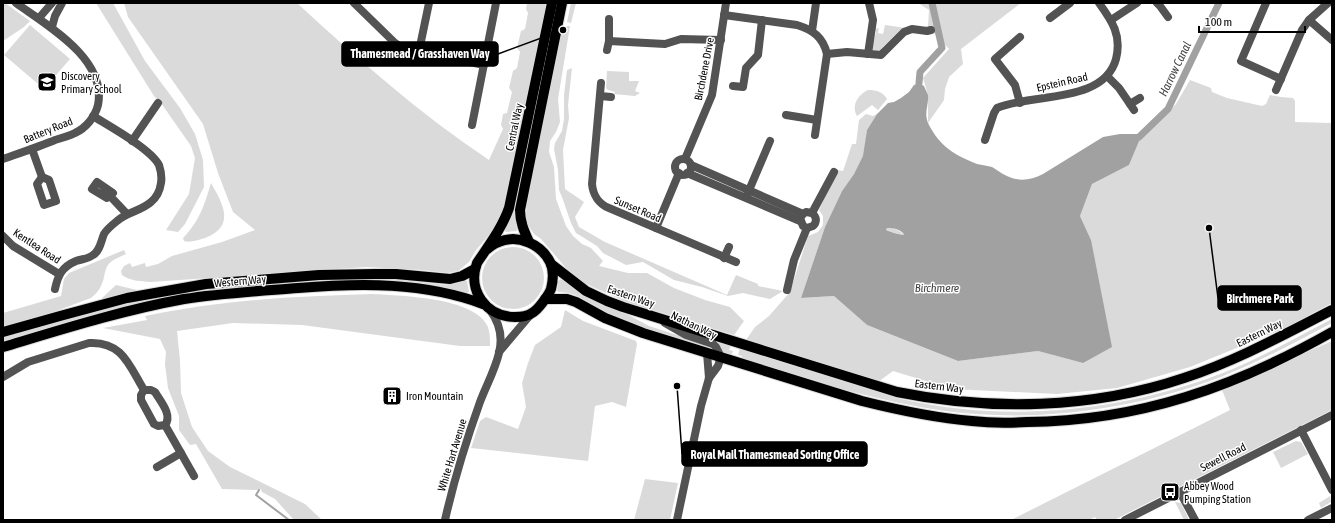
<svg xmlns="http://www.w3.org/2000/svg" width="1335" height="523" font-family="'Asap Condensed',sans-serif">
  <rect width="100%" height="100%" fill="#fff"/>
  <g fill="#dadada">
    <polygon points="3,3 5,3 30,21 24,27 3,41"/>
    <polygon points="96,3 113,3 145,61 180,108 195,134 203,160 204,187 185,224 178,232 166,230 189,194 195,158 191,146 161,103 154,96"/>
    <path d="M124,3H297C358,59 420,114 489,160L503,129L501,125L503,114L507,113L512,92L509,88L513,71L517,68L520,52L517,48L521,31L525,29L528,13L526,9L527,3H547L506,202L502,214L495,228L476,250L469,262L458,271L448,273L422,270L366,267L151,282C140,281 130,281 122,275L121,271L124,266L130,263L132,267L145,263L146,267L158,264L172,256L222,242L255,230L233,212L218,173L203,124L128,17Z"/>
    <polygon points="555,3 558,3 516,213 517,231 506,232 505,230 512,214"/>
    <polygon points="571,3 576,3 571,23 567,22"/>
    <polygon points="918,3 1021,3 961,49 963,64 949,77 945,89 944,100 928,123 928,95 923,78 949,49 928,27 929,10"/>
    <polygon points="30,25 70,59 44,89 4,55"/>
    <polygon points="885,25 906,28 902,30 900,30 882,48 883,51 874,51 872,49 876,32 875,29 879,28 878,33 883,34"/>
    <polygon points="567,26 570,26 558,99 560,122 556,132 550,141 549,152 554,167 556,199 566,226 573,236 582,244 591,248 603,261 599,266 628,273 647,273 674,288 705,300 730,307 744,321 734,335 626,302 582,282 566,268 541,239 534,234 526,222 526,212 530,184 561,33 564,33"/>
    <polygon points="572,68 568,105 569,118 563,150 565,189 584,202 575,217 579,227 605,242 727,295 736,275 758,284 758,286 783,291 770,299 743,293 728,296 702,287 674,280 643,262 626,265 603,253 597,246 576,233 571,223 562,197 559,190 558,170 554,149 555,143 562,131 564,119 564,95 567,70"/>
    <polygon points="607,71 629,72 629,81 639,81 635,91 640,93 635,96 614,94 615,92 608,90 606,88"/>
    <polygon points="1190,80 1211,88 1212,92 1227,98 1262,106 1266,104 1270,95 1281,97 1293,98 1295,101 1295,122 1332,123 1332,303 1283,329 1190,367 1117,388 1057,394 952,389 893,371 878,382 746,340 755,327 769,316 790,292 808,236 818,232 823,225 823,216 819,210 837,170 843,171 852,144 856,144 859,120 866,114 873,116 877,114 867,130 864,156 854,174 842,191 825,227 801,298 834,296 867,325 958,361 1038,351 1083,363 1091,240 1080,216 1092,184 1129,165 1140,139 1176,104"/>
    <path d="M868,90C877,90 883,92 887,99L878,110L872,105L857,116C851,105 858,95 868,90Z"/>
    <path d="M211,183C223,204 236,226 205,238C198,240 190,243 184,241L183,238C200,220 204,206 211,183Z"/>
    <path d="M887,228H894L904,234L903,235C900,235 889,231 886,230Z"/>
    <circle cx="513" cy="278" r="31"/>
    <path d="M124,250L126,254C122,256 116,258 112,261C103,267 106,277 101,286C99,291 95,294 91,298L40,317L3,328V313L61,296L64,279L69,273Z"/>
    <path d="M384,278L447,285L453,284L465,280L467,281L469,292L467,293L448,289L417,284L171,297C114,308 59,325 3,343V337C48,324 94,309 140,300C221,285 303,279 384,278Z"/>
    <polygon points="561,279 577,291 597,302 621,311 649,326 708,345 712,347 713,351 640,328 617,318 575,295 569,293 558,292 557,290 558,281"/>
    <polygon points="116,285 137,290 139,291 102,299 102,298"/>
    <path d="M373,294C402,296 475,297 488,327C490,333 490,339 490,346H460L302,325L233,323L177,331L180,361L181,393L192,427L208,451L230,467L305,504L322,520H294L275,499L262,492L261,489L259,490L222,489L196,444L190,445L179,430V416L168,388L165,364L166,352L160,339L103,328L147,320L145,316C220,300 297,296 373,294Z"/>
    <polygon points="565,310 583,321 636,341 637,344 626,407 612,402 595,406 588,461 471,448 480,421 486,417 518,429 526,407 522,383 528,363 535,345 561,327"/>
    <path d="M1332,319V323C1296,342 1259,362 1221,377C1133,410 1038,423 945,411C875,401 808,380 741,359L742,356L738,355L740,348L901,399C1007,423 1119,412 1220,374C1259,359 1295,338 1332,319Z"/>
    <polygon points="718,341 731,345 729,350 733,351 731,356 722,353 721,348 718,344"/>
    <polygon points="1332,341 1332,410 1114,520 1097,520 1095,517 1089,520 1011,520 1230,410 1222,390"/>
    <polygon points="1296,441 1301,442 1308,454 1281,468 1273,452"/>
    <polygon points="645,479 678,483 670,520 634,520"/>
    <polygon points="1330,496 1331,502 1321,508 1319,503"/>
    <polygon points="1175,502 1181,503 1189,520 1184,520"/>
  </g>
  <path fill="#a1a1a1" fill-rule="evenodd" d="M919,83L924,86C925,89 927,92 928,95C929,105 923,114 929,125C940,146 954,155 977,164C982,165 988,166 992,167C996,169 999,172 1003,174C1017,182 1029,181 1043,174L1103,137L1120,134H1138L1140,139L1129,165L1092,184L1080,216L1091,240L1112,347L1083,363L1038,351L958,361L867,325L834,296L801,298L825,227L842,191L854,174L863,156L867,130L877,114L888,103L894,102L901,98L909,92L914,85ZM887,228C895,228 899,229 904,234L903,235C900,235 888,231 886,230Z"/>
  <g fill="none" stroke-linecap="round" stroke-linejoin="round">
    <polyline stroke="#a1a1a1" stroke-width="2" points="259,490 256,495 289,520"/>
    <g stroke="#a1a1a1" stroke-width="7">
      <polyline points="919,83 920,72 942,48 932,3"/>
      <polyline points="1139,137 1168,109 1219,3"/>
    </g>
    <defs>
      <g id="major">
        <path d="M529,242C524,231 520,222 520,210L562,3"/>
        <path d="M486,250C490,247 494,243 499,242C518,234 541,244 550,262C554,270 553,281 551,289C549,294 546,298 543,302C540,306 536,311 532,313C528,316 520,317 515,317C486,317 467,290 477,263C489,245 502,228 509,208L552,3"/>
        <path d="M551,264L586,291L607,301L623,307L897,392C991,411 1092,409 1184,378C1236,361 1283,335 1332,310"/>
        <path d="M545,299H567L576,302L605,318L643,333L862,401C898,410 935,418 972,421C990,423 1009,423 1027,422C1139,421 1235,387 1332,332"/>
        <polyline points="3,332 60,316 127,298 206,284 319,275 375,274 396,274 450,279 462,276 475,269"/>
        <path d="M3,347C63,329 123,310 184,299C222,293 260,291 298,288C361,283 424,282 483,304"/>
      </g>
    </defs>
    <use href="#major" stroke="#dbdbdb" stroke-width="12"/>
    <g stroke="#535353" stroke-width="8">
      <polyline points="354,3 395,43 399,46 409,49 484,65"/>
      <polyline points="1157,3 1160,6 1168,17"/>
      <polyline points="1266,3 1241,61 1281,79"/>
      <path d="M724,15L797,25C813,30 823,37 827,54L815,135"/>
      <polyline points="39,18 52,3"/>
      <polyline points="1050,18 1070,3"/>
      <polyline points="1111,20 1137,3"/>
      <polyline points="1309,20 1332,40"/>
      <polyline points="52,27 55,16 62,3"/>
      <polyline points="812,31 816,3"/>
      <polyline points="1020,37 995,59 1015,85 1020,103"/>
      <polyline points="609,41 609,19"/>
      <polyline points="607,50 609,41 665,44 681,39 721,40"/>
      <polyline points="419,51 429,3"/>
      <polyline points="827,54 847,52 881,55 904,32 912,29 927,31 931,30"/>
      <polyline points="868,54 873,20 869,3"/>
      <polyline points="1107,76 1119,88 1130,104"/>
      <path d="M601,83L592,184C593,195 599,204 609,208L736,262"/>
      <polyline points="733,86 743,87 746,68 758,55 762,20"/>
      <polyline points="1276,90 1302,30 1309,20 1328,3"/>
      <polyline points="600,96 611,97"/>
      <polyline points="1134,110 1130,104 1140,98"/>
      <polyline points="786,115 817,120"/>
      <polyline points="472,125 496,3"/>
      <path d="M985,140L994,113L997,108C1031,93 1104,104 1116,59C1122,35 1112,21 1099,3"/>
      <polyline points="132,141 158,103"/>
      <polyline points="32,149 42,177"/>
      <path d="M3,159C20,153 38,147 55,140C62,138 69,136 75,133C86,128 95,117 98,105C107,59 48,26 16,3"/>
      <polyline points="685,159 712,95 726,3"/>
      <circle cx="683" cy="167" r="8"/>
      <path d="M691,165L803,214L806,212L812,213C817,217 817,222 813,226L807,228L803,226L800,218L803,214"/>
      <polyline points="687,173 800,221"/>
      <polygon points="42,177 49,180 56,201 44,205 37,184"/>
      <polyline points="747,195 770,141"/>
      <polyline points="110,196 113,193 97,182 92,189 107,198 110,196 127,214"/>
      <polyline points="812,213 834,172"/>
      <polyline points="656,228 679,173"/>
      <polyline points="3,236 13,246 59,274"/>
      <polyline points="724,258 729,247"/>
      <path d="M55,289C58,275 62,267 76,261C82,259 88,259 93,255C100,251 101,241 104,234C107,229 112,225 117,221C127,212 141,211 151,202C157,197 160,190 161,183C162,177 161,171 159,165C151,149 109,126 93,116"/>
      <polyline points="787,290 794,260 807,228"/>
      <polyline points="665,323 686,335 713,344 716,347 721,357 718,366 709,378"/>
      <polyline points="499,352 532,313"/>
      <path d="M3,377L28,362L89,343C122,341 129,365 144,390"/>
      <path d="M144,390H151L155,392C160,401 173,415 165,425L158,426L154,424L141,400V395Z"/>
      <polyline points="165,425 194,476"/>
      <polyline points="1301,430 1332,490"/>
      <polyline points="157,467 181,453"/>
      <polyline points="1180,492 1195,520"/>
      <path d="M445,520C454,480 466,441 480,402C486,386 495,370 499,353C503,337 499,322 490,310"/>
      <polyline points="677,520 701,406 709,378 707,353"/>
      <polyline points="1125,520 1332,415"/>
      <polyline points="1308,520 1332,508"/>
    </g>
    <use href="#major" stroke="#000" stroke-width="10"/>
  </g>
  <defs>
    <symbol id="school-square" viewBox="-11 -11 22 22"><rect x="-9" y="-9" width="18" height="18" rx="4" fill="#000" stroke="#fff"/><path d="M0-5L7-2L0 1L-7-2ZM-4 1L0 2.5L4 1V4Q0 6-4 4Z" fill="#fff"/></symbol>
    <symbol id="building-square" viewBox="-11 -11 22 22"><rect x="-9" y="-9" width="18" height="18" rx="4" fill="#000" stroke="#fff"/><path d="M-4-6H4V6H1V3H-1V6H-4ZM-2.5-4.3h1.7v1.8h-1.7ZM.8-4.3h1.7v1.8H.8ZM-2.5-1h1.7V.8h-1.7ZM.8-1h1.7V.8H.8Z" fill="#fff"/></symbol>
    <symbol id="bus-square" viewBox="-11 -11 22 22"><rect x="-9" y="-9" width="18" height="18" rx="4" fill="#000" stroke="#fff"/><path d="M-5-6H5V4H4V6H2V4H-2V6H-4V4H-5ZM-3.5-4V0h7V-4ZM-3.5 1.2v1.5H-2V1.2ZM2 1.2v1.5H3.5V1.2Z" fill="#fff"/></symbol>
  </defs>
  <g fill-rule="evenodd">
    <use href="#school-square" x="36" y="71" width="22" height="22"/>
    <use href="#building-square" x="381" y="385" width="22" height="22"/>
    <use href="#bus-square" x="1159" y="481" width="22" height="22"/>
  </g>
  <g text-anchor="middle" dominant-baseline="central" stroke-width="3" stroke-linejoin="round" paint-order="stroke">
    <g font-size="11" fill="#000" stroke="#fff">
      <text transform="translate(704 69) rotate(-79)">Birchdene Drive</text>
      <text transform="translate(1062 82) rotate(-13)">Epstein Road</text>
      <text transform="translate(514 127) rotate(-78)">Central Way</text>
      <text transform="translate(48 130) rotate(-22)">Battery Road</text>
      <text transform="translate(638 209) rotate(23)">Sunset Road</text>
      <text transform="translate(37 246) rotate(33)">Kentlea Road</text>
      <text transform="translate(240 281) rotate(-5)">Western Way</text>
      <text transform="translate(631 296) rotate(19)">Eastern Way</text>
      <text transform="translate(694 325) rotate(26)">Nathan Way</text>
      <text transform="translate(1259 333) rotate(-26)">Eastern Way</text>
      <text transform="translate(939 386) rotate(7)">Eastern Way</text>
      <text transform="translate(452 455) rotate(-73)">White Hart Avenue</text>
      <text transform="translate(1223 457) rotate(-27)">Sewell Road</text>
    </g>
    <g font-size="11" fill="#000" stroke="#fff" text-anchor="start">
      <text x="61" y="76">Discovery<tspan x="61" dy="13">Primary School</tspan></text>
      <text x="406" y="396">Iron Mountain</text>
      <text x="1184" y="486">Abbey Wood<tspan x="1184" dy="13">Pumping Station</tspan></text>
    </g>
    <g font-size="12" font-style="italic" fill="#424242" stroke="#fff">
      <text transform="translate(1175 69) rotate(-64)">Harrow Canal</text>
      <text x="937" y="288">Birchmere</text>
    </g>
  </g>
  <path fill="none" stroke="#000" stroke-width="1.5" d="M563 30L498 54M1209 228L1218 298M677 386L682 454"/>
  <g fill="#000" stroke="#fff" stroke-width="1.5">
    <circle cx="563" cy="30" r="4"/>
    <circle cx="1209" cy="228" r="4"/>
    <circle cx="677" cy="386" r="4"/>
  </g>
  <g fill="#000" stroke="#000" stroke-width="1.5">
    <rect x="342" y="42" width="156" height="24" rx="4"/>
    <rect x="1218" y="286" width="83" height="24" rx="4"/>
    <rect x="682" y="442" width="185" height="24" rx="4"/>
  </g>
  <g font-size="12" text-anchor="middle" font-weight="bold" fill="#fff">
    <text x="420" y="58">Thamesmead / Grasshaven Way</text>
    <text x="1260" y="303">Birchmere Park</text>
    <text x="775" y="459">Royal Mail Thamesmead Sorting Office</text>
  </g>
  <rect width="1335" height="523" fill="none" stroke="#000000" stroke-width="8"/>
  <path d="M1199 26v6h106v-6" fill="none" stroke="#000000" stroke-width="2"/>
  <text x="1205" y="26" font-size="12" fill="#000000" stroke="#ffffff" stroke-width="3" paint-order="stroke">100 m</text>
</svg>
